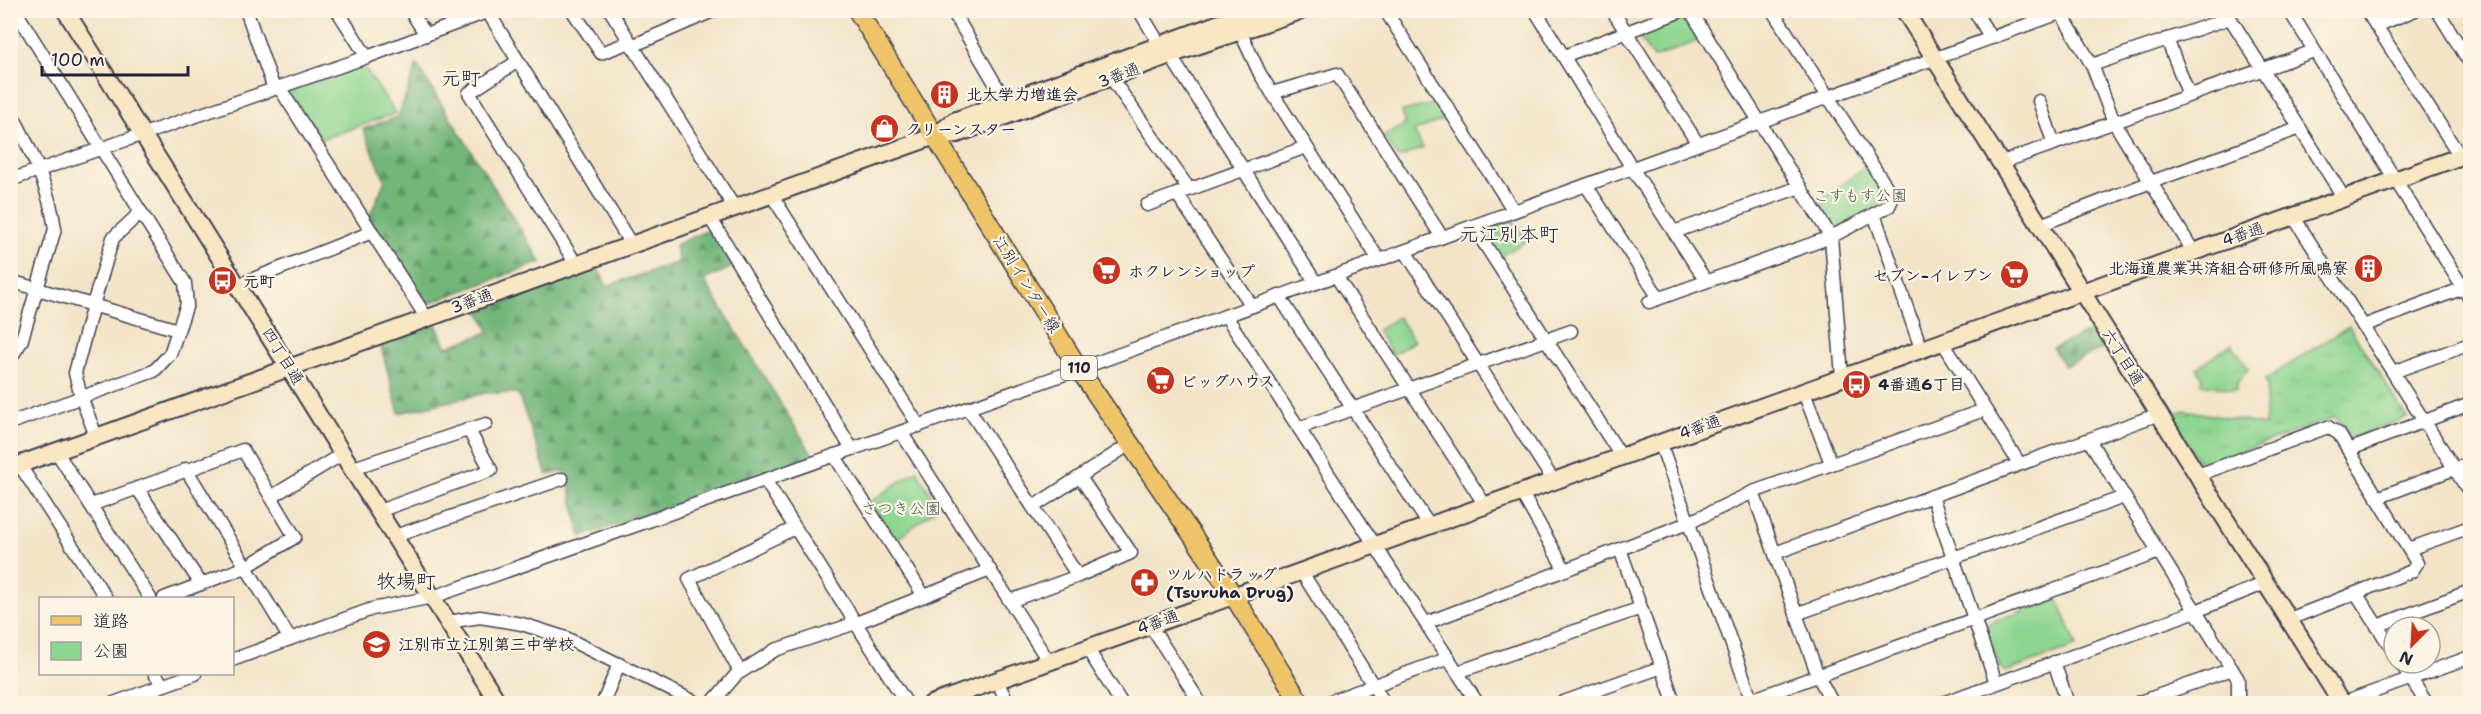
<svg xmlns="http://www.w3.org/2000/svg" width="2481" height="714" font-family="'Shantell Sans','Klee One',sans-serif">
  <defs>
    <pattern id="grass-tufts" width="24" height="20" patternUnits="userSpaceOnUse" patternTransform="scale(1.5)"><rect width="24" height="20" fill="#8ed590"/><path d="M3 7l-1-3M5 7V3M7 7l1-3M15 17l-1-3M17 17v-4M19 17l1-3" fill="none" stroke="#7ab77d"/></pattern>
    <pattern id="forest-firs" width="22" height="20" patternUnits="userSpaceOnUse" patternTransform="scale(1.5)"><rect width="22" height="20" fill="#72b67a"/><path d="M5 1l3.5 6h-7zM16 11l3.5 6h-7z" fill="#5d9465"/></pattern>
  </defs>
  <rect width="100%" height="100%" fill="#fcf5e5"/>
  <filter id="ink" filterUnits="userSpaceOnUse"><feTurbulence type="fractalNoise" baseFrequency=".0167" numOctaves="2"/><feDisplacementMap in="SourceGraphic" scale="12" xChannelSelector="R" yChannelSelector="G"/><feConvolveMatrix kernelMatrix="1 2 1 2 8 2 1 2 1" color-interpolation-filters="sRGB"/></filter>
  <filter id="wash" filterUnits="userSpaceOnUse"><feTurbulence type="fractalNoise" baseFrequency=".008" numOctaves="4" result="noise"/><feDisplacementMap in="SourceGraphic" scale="24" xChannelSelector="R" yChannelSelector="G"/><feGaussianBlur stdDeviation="1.35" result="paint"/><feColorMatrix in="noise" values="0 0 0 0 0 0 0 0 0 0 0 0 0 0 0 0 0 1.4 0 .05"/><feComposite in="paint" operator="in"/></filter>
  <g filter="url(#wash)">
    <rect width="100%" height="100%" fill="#f3e4c8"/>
    <g fill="url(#grass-tufts)" stroke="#587c66" stroke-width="1.5">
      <polygon points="1514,221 1528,240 1499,257 1486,237 1489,229"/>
      <polygon points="2349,326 2407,418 2351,438 2336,417 2201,466 2170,414 2185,410 2264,425 2267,386 2265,380"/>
      <polygon points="2232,344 2248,369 2237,383 2236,390 2201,384 2202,376 2197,368"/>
    </g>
    <g fill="url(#forest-firs)" stroke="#4a6c5a" stroke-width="1.5">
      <polygon points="417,65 541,262 429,303 368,220 385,180 363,129 398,117"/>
      <polygon points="711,229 734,266 704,280 814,457 581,537 566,471 547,475 518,393 485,393 399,413 380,343 436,325 447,347 489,332 480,312 598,268 607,286 679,262 675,245"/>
      <polygon points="2095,329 2106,350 2100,350 2064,366 2053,348"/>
    </g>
    <g fill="#8ed590" stroke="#587c66" stroke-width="1.5">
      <polygon points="1682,16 1687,19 1700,40 1653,58 1638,35 1640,31"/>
      <polygon points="363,66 396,113 322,139 290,94 293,88"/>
      <polygon points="1437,103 1445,119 1414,131 1423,148 1399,158 1383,136 1405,125 1402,111"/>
      <polygon points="1866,167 1884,197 1882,204 1838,228 1832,224 1818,202"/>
      <polygon points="1398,317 1414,341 1393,355 1377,331"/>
      <polygon points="917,470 938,507 896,540 869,503"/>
      <polygon points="2058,600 2077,646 2005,672 2000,666 1984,628 1991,622"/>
    </g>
  </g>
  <g filter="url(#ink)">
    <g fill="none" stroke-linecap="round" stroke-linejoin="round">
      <defs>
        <g id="street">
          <polyline points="246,10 274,89"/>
          <polyline points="337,10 367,57"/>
          <polyline points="410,10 426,35"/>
          <polyline points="572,10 601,53 630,42"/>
          <polyline points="610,10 734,207"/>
          <polyline points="952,10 1006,102"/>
          <polyline points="1139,10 1160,45"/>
          <polyline points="1385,10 1514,211"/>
          <polyline points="1535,10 1632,168 1706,281"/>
          <polyline points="1612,10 1698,144"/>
          <polyline points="1690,10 1831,237 1842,376"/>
          <polyline points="1974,10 1991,38"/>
          <polyline points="2225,10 2344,198"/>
          <polyline points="2289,10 2470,299"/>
          <polyline points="2366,10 2460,156"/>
          <polyline points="2437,10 2470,63"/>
          <polyline points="10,11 20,18 185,283 187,304 170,354 154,371 10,423"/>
          <polyline points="488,12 631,244"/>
          <polyline points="2061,13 2092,65 2114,122 2193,251"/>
          <polyline points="1237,25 1260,74 1379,260"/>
          <polyline points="2376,26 2415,10"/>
          <polyline points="2167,39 2189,95"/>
          <polyline points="632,46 715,10"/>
          <polyline points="1170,55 1316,283"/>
          <polyline points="1564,56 1684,10"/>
          <polyline points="518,61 469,93 576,264"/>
          <polyline points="2092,65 2230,18"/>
          <polyline points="1107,72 1189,189"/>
          <polyline points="279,87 426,317"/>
          <polyline points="1272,93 1337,74 1442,237"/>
          <polyline points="2039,101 2054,144"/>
          <path d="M10,111C29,145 50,191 55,229L21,342L10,359"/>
          <polyline points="2000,163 2314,51"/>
          <polyline points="10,180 367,57 492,10"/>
          <polyline points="1586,185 1659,298"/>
          <polyline points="771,194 919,426"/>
          <polyline points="1177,194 1252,306"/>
          <polyline points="1147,205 1306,147"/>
          <polyline points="1874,214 1921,348"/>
          <polyline points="709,216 852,449"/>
          <polyline points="2293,216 2470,493"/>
          <polyline points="2040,225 2151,182 2300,128"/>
          <polyline points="1473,226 1621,456"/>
          <polyline points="1674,232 1800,187"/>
          <polyline points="1405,251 1553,480"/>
          <polyline points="1336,276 1485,505"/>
          <polyline points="10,281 178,330"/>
          <polyline points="238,285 372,232"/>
          <polyline points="1279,296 1429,525"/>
          <polyline points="1649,302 1831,237 1889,206 1893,197 1772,10"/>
          <polyline points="1226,316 1478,704"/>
          <polyline points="2363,326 2469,286"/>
          <polyline points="1942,341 2019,463"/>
          <polyline points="2393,372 2470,344"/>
          <polyline points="1803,390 1831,463"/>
          <polyline points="968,408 1078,576"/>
          <polyline points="1299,428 1571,331"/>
          <polyline points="901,432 1049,662"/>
          <polyline points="96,436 81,397 75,373 93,305 113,238 141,212"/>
          <polyline points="2089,440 2238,679 2238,704"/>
          <polyline points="1660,442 1753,704"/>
          <polyline points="2348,450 2470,404"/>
          <polyline points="56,451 150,598"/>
          <polyline points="834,455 924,596"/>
          <polyline points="19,464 106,598"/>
          <polyline points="353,468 486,424"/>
          <polyline points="186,469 290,639"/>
          <polyline points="2198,475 2328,427 2339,434 2417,563 2412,571 2289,619"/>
          <polyline points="765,480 907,704"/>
          <polyline points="137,488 201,584"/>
          <polyline points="1521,492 1565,570"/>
          <polyline points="1753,492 1818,676 1833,704"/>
          <polyline points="1932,496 1996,683"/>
          <polyline points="271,497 344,453"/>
          <polyline points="2377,498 2470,463"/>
          <polyline points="91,505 243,450 295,537 246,567 164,598"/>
          <polyline points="1033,507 1130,444"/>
          <polyline points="379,511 491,470 468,429"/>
          <polyline points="395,536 562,479"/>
          <polyline points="1620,549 1675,704"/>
          <polyline points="2409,549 2470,527"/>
          <polyline points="1775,553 2159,414"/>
          <polyline points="1301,571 1385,704"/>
          <polyline points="2356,593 2394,652"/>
          <polyline points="1010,601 1078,576 1131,553 1080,477"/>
          <polyline points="1796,614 2124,497"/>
          <polyline points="448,622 480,617 522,624 566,638 699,704"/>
          <polyline points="1426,623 1688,523 1753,492 1984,410"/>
          <polyline points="1150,625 1201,704"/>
          <polyline points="2377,626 2470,591"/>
          <polyline points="1087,648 1122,704"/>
          <polyline points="232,660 372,609 433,597 1079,369 2068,10"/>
          <polyline points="2054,662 2068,704"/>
          <polyline points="2401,663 2427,704"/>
          <polyline points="740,672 689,579 795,528"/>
          <polyline points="1458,672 1641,608"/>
          <polyline points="155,674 163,685"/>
          <polyline points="996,680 1009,704"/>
          <polyline points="111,704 195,674"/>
          <polyline points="606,704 604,700 619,664"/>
          <polyline points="711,704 736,675 775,650 856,623 990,570"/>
          <polyline points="1323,704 1449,658"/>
          <polyline points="1558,704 1662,667"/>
          <polyline points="1740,704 2159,552"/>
          <polyline points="1940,704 2196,611 2266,583"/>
          <polyline points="2135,704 2232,669"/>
          <polyline points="2340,704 2470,657"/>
        </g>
        <g id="secondary">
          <polyline points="65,10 499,704"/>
          <polyline points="1904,10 2342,704"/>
          <polyline points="935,136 954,121 1255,10"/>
          <polyline points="10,468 935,136 957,134 1170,55 1303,10"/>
          <polyline points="931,704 2470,153"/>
        </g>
        <polyline id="primary" points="857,10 1079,369 1233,595 1301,704"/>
      </defs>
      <use href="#street" stroke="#413f50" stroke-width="15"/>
      <use href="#secondary" stroke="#413f50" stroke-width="20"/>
      <use href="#primary" stroke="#413f50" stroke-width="21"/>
      <use href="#street" stroke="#fff" stroke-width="12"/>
      <use href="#secondary" stroke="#f9e7c3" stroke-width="16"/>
      <use href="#primary" stroke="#efc469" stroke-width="18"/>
    </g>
  </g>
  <defs>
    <symbol id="building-disc" viewBox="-11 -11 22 22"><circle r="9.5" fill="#c8321e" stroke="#fcf5e5"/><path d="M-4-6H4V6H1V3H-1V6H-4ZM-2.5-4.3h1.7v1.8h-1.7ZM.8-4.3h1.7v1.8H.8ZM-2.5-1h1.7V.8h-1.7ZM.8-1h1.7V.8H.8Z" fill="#fff"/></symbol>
    <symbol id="shop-disc" viewBox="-11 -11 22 22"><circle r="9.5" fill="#c8321e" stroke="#fcf5e5"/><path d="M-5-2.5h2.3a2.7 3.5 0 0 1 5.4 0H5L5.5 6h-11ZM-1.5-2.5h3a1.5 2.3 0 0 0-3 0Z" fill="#fff"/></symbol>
    <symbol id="supermarket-disc" viewBox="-11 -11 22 22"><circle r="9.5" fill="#c8321e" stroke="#fcf5e5"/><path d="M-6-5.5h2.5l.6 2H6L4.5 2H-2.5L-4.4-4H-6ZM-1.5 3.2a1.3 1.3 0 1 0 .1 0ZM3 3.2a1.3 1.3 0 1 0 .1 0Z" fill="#fff"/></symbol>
    <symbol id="bus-disc" viewBox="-11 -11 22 22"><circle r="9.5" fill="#c8321e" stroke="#fcf5e5"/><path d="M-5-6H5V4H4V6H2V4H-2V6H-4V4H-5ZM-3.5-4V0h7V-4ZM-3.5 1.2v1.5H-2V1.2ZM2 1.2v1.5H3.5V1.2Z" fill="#fff"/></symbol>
    <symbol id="pharmacy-disc" viewBox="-11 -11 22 22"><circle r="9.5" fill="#c8321e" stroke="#fcf5e5"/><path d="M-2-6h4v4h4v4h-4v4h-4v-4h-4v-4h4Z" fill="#fff"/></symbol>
    <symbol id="school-disc" viewBox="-11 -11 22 22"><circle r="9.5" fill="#c8321e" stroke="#fcf5e5"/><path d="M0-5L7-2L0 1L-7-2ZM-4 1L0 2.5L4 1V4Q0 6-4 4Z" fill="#fff"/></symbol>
  </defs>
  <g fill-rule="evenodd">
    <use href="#building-disc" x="928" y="78" width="33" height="33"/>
    <use href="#shop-disc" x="868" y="112" width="33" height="33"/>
    <use href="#building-disc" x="2352" y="252" width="33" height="33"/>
    <use href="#supermarket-disc" x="1090" y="254" width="33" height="33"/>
    <use href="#supermarket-disc" x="1998" y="258" width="33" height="33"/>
    <use href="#bus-disc" x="206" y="264" width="33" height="33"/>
    <use href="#supermarket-disc" x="1144" y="364" width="33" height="33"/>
    <use href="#bus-disc" x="1840" y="368" width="33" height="33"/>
    <use href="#pharmacy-disc" x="1128" y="566" width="33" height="33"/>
    <use href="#school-disc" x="360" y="628" width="33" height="33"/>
  </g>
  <g text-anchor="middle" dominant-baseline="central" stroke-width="4.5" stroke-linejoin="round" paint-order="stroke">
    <rect fill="#fcf5e5" stroke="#63616e" stroke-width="1.5" x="1061" y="356" width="36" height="24" rx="4.5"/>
    <g font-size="15" font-weight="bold" fill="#22223b">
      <text x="1079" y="368">110</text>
    </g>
    <g font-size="16" fill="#22223b" stroke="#fcf5e5">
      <text transform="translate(1119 75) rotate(-21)">3番通</text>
      <text transform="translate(2243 234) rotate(-19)">4番通</text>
      <text transform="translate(1027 284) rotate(58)">江別インター線</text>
      <text transform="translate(472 301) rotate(-20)">3番通</text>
      <text transform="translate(283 356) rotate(58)">四丁目通</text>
      <text transform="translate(2123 357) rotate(58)">六丁目通</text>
      <text transform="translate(1700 427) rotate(-20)">4番通</text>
      <text transform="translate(1158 622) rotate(-20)">4番通</text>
    </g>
    <g font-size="16" font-weight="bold" fill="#22223b" stroke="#fcf5e5" text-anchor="start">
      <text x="966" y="94">北大学力増進会</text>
      <text x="905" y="129">クリーンスター</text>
      <text x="2348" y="268" text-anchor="end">北海道農業共済組合研修所風鳴寮</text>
      <text x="1128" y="271">ホクレンショップ</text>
      <text x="1993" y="275" text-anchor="end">セブン-イレブン</text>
      <text x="243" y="281">元町</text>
      <text x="1181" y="381">ビッグハウス</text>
      <text x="1878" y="384">4番通6丁目</text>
      <text x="1166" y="574">ツルハドラッグ<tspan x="1166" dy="18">(Tsuruha Drug)</tspan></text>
      <text x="398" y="644">江別市立江別第三中学校</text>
    </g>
    <g font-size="16" fill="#425854" stroke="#fcf5e5">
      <text x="1860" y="195">こすもす公園</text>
      <text x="901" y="508">さつき公園</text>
    </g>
    <g font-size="20" fill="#22223b" stroke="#fcf5e5">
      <text x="461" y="78">元町</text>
      <text x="1509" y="234">元江別本町</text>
      <text x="406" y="581">牧場町</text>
    </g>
  </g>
  <rect width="2481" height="714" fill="none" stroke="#fcf5e5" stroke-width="36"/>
  <rect x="39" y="597" width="195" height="78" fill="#fcf5e5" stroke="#a5a1a1" stroke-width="1.5"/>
  <rect x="51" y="616" width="30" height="9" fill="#efc469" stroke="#a5a1a1" stroke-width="1.5"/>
  <text x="93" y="627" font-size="18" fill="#22223b">道路</text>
  <rect x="51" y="642" width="30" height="18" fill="#8ed590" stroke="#a5a1a1" stroke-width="1.5"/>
  <text x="93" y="657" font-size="18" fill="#22223b">公園</text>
  <g transform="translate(2412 645) rotate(204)"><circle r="28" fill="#fcf5e5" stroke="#a5a1a1" stroke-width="1.5"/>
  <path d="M0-4.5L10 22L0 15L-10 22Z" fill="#c8321e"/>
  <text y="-9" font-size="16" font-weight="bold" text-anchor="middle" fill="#22223b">N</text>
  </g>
  <path d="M42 66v9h146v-9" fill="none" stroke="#22223b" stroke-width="3"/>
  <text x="51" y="66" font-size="18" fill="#22223b" stroke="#fcf5e5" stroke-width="4.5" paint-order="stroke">100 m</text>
</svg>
